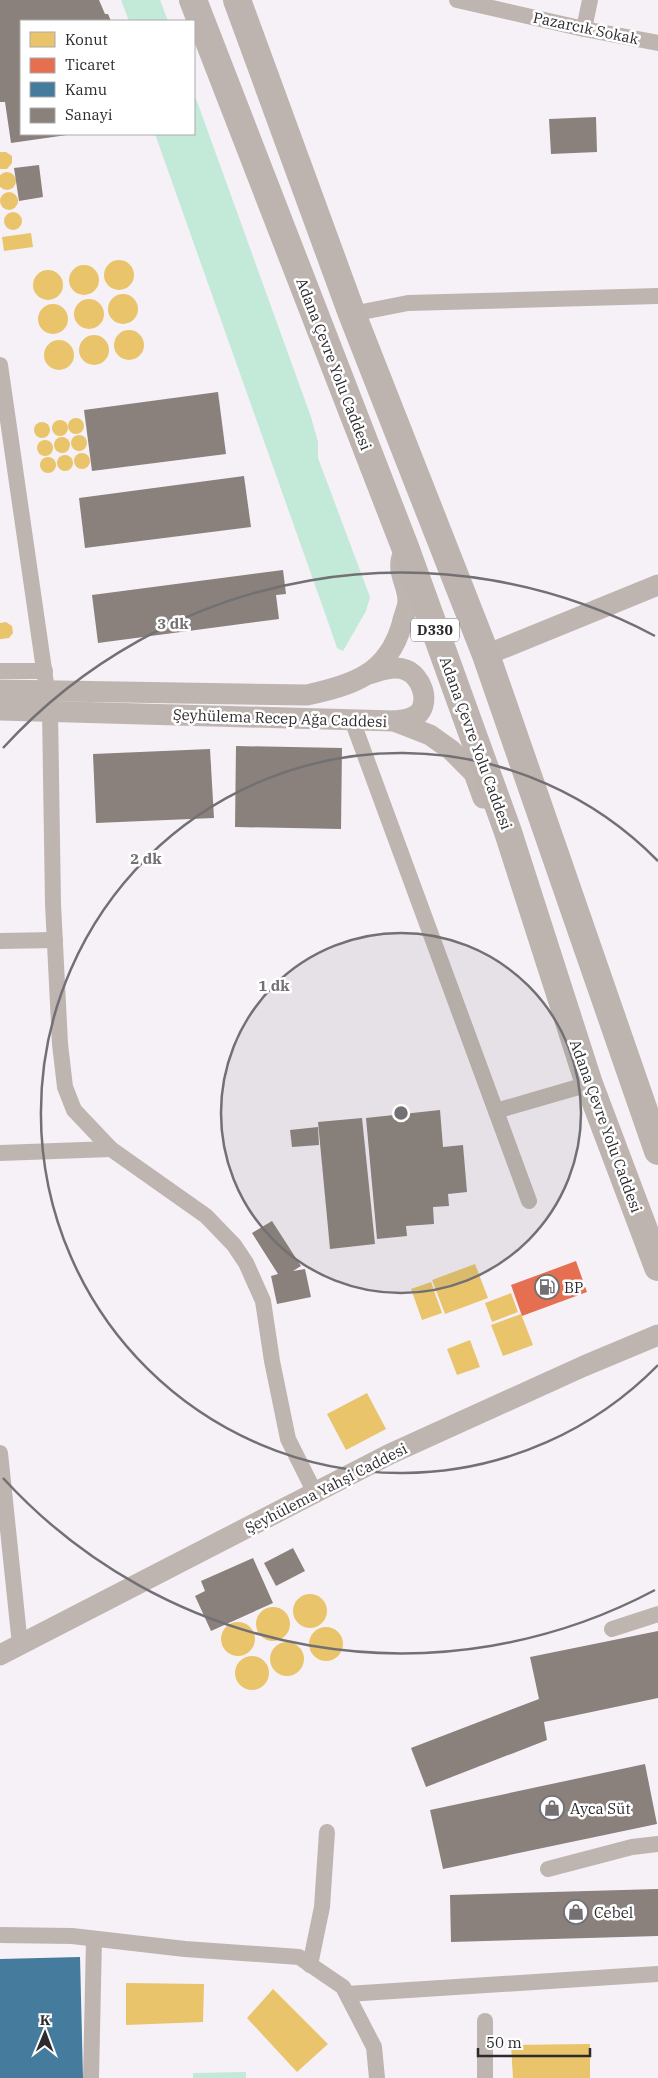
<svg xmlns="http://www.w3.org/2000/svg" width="658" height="2078" font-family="'IBM Plex Serif',serif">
  <rect width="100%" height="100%" fill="#f6f1f7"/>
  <g fill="#c3e9d9">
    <polygon points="121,0 160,0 168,21 129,21"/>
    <polygon points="194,93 311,417 318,442 318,458 370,597 366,611 343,651 337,648 326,616 155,134 194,134"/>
    <polygon points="246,2072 246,2078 193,2078 193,2073"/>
  </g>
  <g fill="#e9c46a">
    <polygon points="0,152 6,152 12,156 12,163 7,169 0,169"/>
    <circle cx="7" cy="181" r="9"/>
    <circle cx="9" cy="201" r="9"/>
    <circle cx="13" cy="221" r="9"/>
    <polygon points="31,233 33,247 4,251 2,237"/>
    <circle cx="119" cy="275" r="15"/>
    <circle cx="84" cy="280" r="15"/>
    <circle cx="48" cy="285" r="15"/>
    <circle cx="123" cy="309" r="15"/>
    <circle cx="89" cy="314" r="15"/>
    <circle cx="53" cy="319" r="15"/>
    <circle cx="129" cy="345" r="15"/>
    <circle cx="94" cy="350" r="15"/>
    <circle cx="59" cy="355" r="15"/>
    <circle cx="76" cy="426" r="8"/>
    <circle cx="60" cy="428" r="8"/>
    <circle cx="42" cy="430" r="8"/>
    <circle cx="79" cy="443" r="8"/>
    <circle cx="62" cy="445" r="8"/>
    <circle cx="45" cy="448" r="8"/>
    <circle cx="82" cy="461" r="8"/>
    <circle cx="65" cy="463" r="8"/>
    <circle cx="48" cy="465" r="8"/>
    <polygon points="6,622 12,626 13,633 9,638 2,639 0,639 0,623"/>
    <polygon points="475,1264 488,1298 445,1314 432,1280"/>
    <polygon points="431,1282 442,1313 422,1320 411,1289"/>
    <polygon points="511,1293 518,1312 492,1322 485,1303"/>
    <polygon points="521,1314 533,1345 503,1356 491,1325"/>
    <polygon points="470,1340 480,1367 457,1375 447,1349"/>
    <polygon points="367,1393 386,1429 346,1450 327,1414"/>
    <circle cx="310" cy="1611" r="17"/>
    <circle cx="273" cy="1624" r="17"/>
    <circle cx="238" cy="1639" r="17"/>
    <circle cx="326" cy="1644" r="17"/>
    <circle cx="287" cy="1659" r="17"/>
    <circle cx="252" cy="1673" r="17"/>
    <polygon points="126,1983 204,1984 203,2022 126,2025"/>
    <polygon points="273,1989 328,2044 297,2072 247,2018"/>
    <polygon points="590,2044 590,2078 513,2078 511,2045"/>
  </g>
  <polygon fill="#e76f51" points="576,1261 587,1292 522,1316 511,1285"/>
  <polygon fill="#457b9d" points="80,1957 83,2078 0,2078 0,1959"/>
  <g fill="#8a817c">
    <polygon points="0,0 99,0 105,14 108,14 111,21 21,21 21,134 67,135 11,143 5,102 0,102"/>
    <polygon points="596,117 597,152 551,154 549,119"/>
    <polygon points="39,165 43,197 19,201 14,168"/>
    <polygon points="218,392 226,454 92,471 84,410"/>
    <polygon points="244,476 251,527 85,548 79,498"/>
    <polygon points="283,570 286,594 276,595 279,619 98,643 92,595"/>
    <polygon points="236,746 342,748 341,829 235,827"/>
    <polygon points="210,749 214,818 96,823 93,754"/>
    <polygon points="440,1110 443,1147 463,1145 467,1192 448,1194 449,1206 433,1207 434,1224 406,1226 407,1236 377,1239 366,1118"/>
    <polygon points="362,1118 375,1244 330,1249 318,1122"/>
    <polygon points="318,1127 319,1145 292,1147 290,1130"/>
    <polygon points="272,1221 301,1266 293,1271 305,1269 311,1297 277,1304 271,1276 278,1274 252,1233"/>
    <polygon points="293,1548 305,1571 276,1586 264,1563"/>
    <polygon points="253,1558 273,1603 211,1631 195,1596 205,1591 201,1581"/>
    <polygon points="658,1631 658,1698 544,1722 547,1740 426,1787 411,1748 539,1699 530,1657"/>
    <polygon points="645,1764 657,1824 443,1869 430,1810"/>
    <polygon points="658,1889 658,1936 451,1942 450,1895"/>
  </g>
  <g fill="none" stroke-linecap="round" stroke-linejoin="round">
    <g stroke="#bfb5b0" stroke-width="16">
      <polyline points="457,0 584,29 658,43"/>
      <polyline points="584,29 590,0"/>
      <polyline points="352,314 408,303 658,296"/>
      <polyline points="0,365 50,711 53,904 60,1044 65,1087 74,1110 111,1149 206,1216 234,1245 246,1263 263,1301 272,1361 288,1439 315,1493"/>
      <polyline points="0,671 45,671"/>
      <polyline points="352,720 529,1201"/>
      <polyline points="0,941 55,940"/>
      <polyline points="496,1111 589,1084"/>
      <polyline points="0,1153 111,1149"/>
      <polyline points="0,1453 20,1645"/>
      <polyline points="612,1629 658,1614"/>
      <polyline points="548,1869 632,1847 658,1844"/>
      <polyline points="0,1935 72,1936 185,1949 299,1957 343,1987 374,2047 377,2078"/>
      <polyline points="310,1965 322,1907 327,1832"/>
      <polyline points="347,1994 658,1974"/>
      <polyline points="485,2021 485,2078"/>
      <polyline points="91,2078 94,1939"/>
    </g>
    <g stroke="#bfb5b0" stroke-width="21">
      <polyline points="486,655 658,585"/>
      <path d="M368,674C380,671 394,665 406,670C421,676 430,700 419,713C412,720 403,720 394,721"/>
      <path d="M0,690L307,695C353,685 388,674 402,624C403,617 408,608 408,601C408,585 397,573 402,557"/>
      <polyline points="0,710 394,721 430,735 451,750 474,773 483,798"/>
      <polyline points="0,1655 390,1454 584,1366 658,1335"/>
    </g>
    <g stroke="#bdb4b0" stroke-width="28">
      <polyline points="193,0 405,547 508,832 589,1084 658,1267"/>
      <polyline points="237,0 352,314 486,655 658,1151"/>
    </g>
  </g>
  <circle cx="401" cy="1113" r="180" fill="#737074" fill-opacity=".12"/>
  <g fill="none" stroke="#737074" stroke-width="2.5">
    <circle cx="401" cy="1113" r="180"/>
    <path d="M658 1365A360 360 0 1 1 658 861"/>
    <path d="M655 1590A540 540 0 0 1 3 1478M3 748A540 540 0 0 1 655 636"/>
  </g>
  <defs>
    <symbol id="fuel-ring" viewBox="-11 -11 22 22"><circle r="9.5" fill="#fff" stroke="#737074" stroke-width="1.5"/><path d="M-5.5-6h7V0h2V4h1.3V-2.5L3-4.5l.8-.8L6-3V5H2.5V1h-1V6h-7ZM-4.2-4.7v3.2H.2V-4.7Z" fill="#737074"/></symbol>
    <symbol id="shop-ring" viewBox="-11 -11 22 22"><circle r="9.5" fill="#fff" stroke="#737074" stroke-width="1.5"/><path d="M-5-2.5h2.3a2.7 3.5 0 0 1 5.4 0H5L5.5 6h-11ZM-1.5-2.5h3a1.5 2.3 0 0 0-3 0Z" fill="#737074"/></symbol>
  </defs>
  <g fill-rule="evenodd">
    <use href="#fuel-ring" x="533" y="1273" width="28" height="28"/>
    <use href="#shop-ring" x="538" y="1794" width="28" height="28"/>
    <use href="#shop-ring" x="562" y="1898" width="28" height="28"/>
  </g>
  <g text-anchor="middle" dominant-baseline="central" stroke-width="5" stroke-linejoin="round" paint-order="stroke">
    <rect fill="#fff" stroke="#6c6a6d" stroke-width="1" x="411" y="618.5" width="48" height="23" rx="4"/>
    <g font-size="14" font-weight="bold" fill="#2d2a2e">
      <text x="435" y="630">D330</text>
    </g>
    <g font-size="15" fill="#2d2a2e" stroke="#fff">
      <text transform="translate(586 28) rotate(12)">Pazarcık Sokak</text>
      <text transform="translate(334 364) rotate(69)">Adana Çevre Yolu Caddesi</text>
      <text transform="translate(280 718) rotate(2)">Şeyhülema Recep Ağa Caddesi</text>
      <text transform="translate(476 743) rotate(70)">Adana Çevre Yolu Caddesi</text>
      <text transform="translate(606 1126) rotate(70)">Adana Çevre Yolu Caddesi</text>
      <text transform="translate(326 1488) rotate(-27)">Şeyhülema Yahşi Caddesi</text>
    </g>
    <g font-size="15" fill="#2d2a2e" stroke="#fff" text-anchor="start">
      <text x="564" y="1287">BP</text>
      <text x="570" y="1808">Ayca Süt</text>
      <text x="594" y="1912">Cebel</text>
    </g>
  </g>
  <circle cx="401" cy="1113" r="8" fill="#737074" stroke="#fff" stroke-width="2.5"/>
  <g font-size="15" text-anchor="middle" font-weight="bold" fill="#737074" stroke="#fff" stroke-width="5" stroke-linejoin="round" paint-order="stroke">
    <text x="173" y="629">3 dk</text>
    <text x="146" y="864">2 dk</text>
    <text x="274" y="991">1 dk</text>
  </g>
  <rect x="20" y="20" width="175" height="115" fill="#ffffff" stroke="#abaaab"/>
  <rect x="30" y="32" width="25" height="15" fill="#e9c46a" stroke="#abaaab"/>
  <text x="65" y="45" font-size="15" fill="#2d2a2e">Konut</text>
  <rect x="30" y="58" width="25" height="15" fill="#e76f51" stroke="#abaaab"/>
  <text x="65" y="70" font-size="15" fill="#2d2a2e">Ticaret</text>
  <rect x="30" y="82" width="25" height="15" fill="#457b9d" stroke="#abaaab"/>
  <text x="65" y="95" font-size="15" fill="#2d2a2e">Kamu</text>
  <rect x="30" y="108" width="25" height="15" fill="#8a817c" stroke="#abaaab"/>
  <text x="65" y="120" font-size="15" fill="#2d2a2e">Sanayi</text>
  <g transform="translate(45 2033) rotate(1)" stroke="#ffffff" stroke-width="4" paint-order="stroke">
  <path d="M0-4L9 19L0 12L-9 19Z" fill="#2d2a2e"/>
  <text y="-8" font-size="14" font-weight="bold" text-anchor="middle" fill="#2d2a2e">K</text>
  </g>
  <path d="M478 2048v8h112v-8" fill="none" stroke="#2d2a2e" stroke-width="2.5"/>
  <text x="486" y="2048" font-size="15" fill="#2d2a2e" stroke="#ffffff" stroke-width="4" paint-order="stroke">50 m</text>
</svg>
